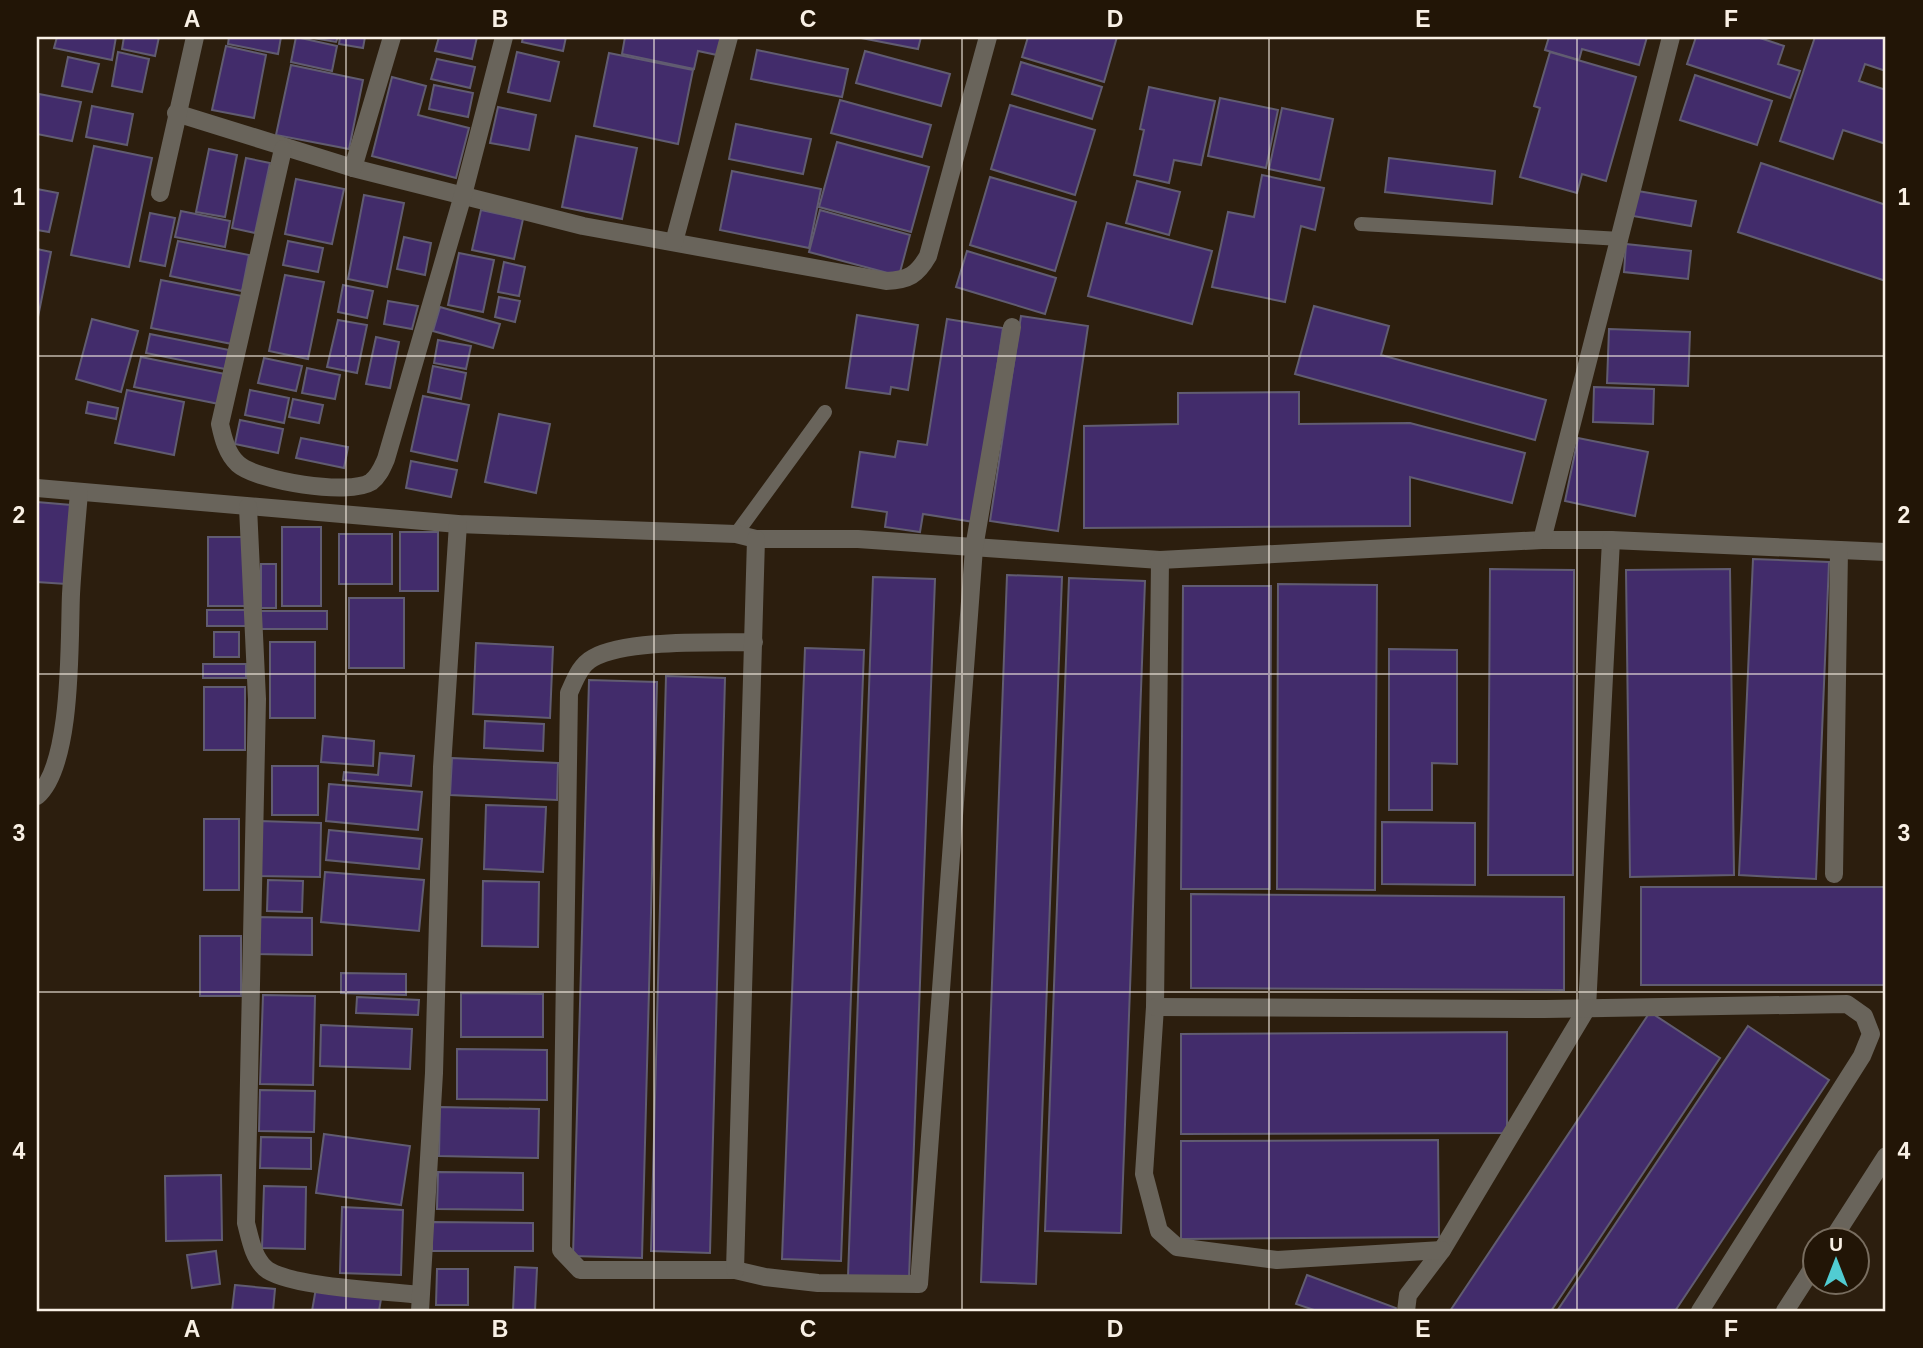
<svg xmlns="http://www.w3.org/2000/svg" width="1923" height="1348" font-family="Helvetica,sans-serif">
  <rect width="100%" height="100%" fill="#2c1e0e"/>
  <g fill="#422c6b" stroke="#615c71" stroke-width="2">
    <polygon points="57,37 116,37 112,60 54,48"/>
    <polygon points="124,37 159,37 155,56 122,49"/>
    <polygon points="229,37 281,37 278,54 228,44"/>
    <polygon points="296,37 337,46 332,71 291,62"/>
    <polygon points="307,37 338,37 336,42"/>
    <polygon points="340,37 365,37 363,48 339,44"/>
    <polygon points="439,37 477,37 472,59 435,51"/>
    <polygon points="523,37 566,37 563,51 522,42"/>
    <polygon points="625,37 721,37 717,55 698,51 694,69 622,54"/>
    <polygon points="856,37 921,37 918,49"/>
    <polygon points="1028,37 1117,37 1104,82 1022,57"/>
    <polygon points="1549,37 1647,37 1639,65 1582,49 1579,60 1545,50"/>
    <polygon points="1696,37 1757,37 1784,46 1778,64 1800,71 1790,98 1687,64"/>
    <polygon points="1815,37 1886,37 1886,71 1865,64 1859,81 1886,90 1886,144 1843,130 1833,159 1780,141"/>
    <polygon points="226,46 266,55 254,118 212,110"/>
    <polygon points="757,50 848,69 842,97 751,79"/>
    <polygon points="865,51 950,74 941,106 856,83"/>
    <polygon points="118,52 149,59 142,92 112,86"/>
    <polygon points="517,52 559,62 550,101 508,92"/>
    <polygon points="1550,52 1636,77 1606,181 1582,174 1577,193 1520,177 1540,108 1534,106"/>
    <polygon points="609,53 693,70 678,144 594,126"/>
    <polygon points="68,57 99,64 92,92 62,86"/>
    <polygon points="437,59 475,67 470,88 431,79"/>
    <polygon points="1021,62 1102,87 1092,119 1012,94"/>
    <polygon points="291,65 363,80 349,149 276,135"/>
    <polygon points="1695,75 1772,101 1757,145 1680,120"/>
    <polygon points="392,77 426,86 418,115 469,128 456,178 372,156"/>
    <polygon points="434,85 473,93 468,117 429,109"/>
    <polygon points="1149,87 1215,101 1201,165 1174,160 1169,183 1134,175 1144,130 1140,129"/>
    <polygon points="39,94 81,102 72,141 37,134"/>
    <polygon points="1220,98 1278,110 1266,168 1208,156"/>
    <polygon points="840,100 931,125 922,157 831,133"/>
    <polygon points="1010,105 1095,130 1075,195 991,169"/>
    <polygon points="92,106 133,114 127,145 86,137"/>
    <polygon points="498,107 536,115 529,150 490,143"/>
    <polygon points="1282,108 1333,119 1320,180 1269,169"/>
    <polygon points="736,124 811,139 803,174 729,159"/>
    <polygon points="576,136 637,148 622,219 562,207"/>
    <polygon points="837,142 929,167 911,232 819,207"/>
    <polygon points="94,146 152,158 129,267 71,255"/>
    <polygon points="209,149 237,155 225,217 196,212"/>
    <polygon points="246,158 270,163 255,233 232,228"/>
    <polygon points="1389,158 1495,171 1492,204 1385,192"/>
    <polygon points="1761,163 1886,205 1886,281 1738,232"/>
    <polygon points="732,171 821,189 809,248 720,230"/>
    <polygon points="1262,175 1324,188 1315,230 1301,226 1285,302 1212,287 1228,212 1254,217"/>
    <polygon points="990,177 1076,202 1055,271 970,245"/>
    <polygon points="296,179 344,189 332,244 285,234"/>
    <polygon points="1137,181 1180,192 1169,235 1126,223"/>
    <polygon points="37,189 58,193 49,232 37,230"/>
    <polygon points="1638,191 1696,201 1691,226 1633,216"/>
    <polygon points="364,195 404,203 387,287 348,279"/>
    <polygon points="481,210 523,219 514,259 472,250"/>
    <polygon points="820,210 910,235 899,276 809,252"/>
    <polygon points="181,211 230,221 225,247 175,237"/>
    <polygon points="150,213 175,218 165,266 140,261"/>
    <polygon points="1107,223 1212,251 1192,324 1088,296"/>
    <polygon points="404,237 431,243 425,275 397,269"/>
    <polygon points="178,241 249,255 242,291 170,276"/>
    <polygon points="288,241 323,248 318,272 283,265"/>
    <polygon points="1626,244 1691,251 1688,279 1624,272"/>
    <polygon points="37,249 51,252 37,322"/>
    <polygon points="967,251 1056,278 1045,314 956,287"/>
    <polygon points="459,253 494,260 483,312 448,305"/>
    <polygon points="504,262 525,267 519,296 498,292"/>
    <polygon points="285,275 324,282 308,359 269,351"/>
    <polygon points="161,280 242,296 232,344 151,328"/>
    <polygon points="343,285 373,291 367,318 338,312"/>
    <polygon points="499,297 520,301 515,322 495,317"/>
    <polygon points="388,301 418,306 412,329 384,324"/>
    <polygon points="1314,306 1389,326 1381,355 1546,400 1535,440 1295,374"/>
    <polygon points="440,307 500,324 493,348 433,331"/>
    <polygon points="857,315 918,325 908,390 891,387 890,394 846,388"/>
    <polygon points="1021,316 1088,326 1058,531 990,521"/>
    <polygon points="92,319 138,331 121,392 76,379"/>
    <polygon points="947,319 1003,328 974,522 923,514 920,532 885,527 887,512 852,507 860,452 895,457 898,441 927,445"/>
    <polygon points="338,320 367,325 357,373 327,367"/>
    <polygon points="1609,329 1690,332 1688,386 1607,383"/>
    <polygon points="150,334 229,350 225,369 146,353"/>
    <polygon points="376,337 399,342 390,388 366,384"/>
    <polygon points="438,340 471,346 466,369 434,363"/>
    <polygon points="141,357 225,374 219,404 134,387"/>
    <polygon points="264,358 302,366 296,391 258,383"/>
    <polygon points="433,366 466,373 461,399 428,392"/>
    <polygon points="307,368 340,375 335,399 302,393"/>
    <polygon points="1594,387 1654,389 1653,424 1593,422"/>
    <polygon points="127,390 184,402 174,455 115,443"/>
    <polygon points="250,390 289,398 284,423 245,415"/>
    <polygon points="1299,392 1299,424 1410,423 1525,453 1512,503 1410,477 1410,526 1084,528 1084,426 1178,424 1178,393"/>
    <polygon points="423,396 469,405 457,461 411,451"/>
    <polygon points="293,399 323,405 319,423 289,417"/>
    <polygon points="88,402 118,408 116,419 86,413"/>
    <polygon points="499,414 550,424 536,493 485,482"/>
    <polygon points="240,420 283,429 278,453 235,444"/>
    <polygon points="301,438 348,447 344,468 296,458"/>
    <polygon points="1578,438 1648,452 1635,516 1565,501"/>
    <polygon points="411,461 457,470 451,497 406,488"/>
    <polygon points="37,502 71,505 66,584 37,582"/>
    <rect x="282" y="527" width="39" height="79"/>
    <rect x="400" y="532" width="38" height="59"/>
    <rect x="339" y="534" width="53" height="50"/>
    <rect x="208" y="537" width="38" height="69"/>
    <polygon points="1753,559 1829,562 1816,879 1739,875"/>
    <rect x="261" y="564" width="15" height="44"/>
    <polygon points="1490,569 1574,570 1573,875 1488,875"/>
    <polygon points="1730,569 1734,875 1630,877 1626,570"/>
    <polygon points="1007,575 1062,577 1036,1284 981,1282"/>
    <polygon points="873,577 935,579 909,1279 848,1277"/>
    <polygon points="1069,578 1145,581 1121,1233 1045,1231"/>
    <polygon points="1278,584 1377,585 1375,890 1277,889"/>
    <polygon points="1183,586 1271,586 1270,889 1181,889"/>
    <rect x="349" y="598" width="55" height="70"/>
    <rect x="207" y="610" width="45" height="16"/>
    <rect x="259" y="611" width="68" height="18"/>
    <rect x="214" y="632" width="25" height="25"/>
    <rect x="270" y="642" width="45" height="76"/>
    <polygon points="476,643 553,647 550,718 473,714"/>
    <polygon points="805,648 864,650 841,1261 782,1259"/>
    <polygon points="1389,649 1457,650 1457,764 1432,763 1432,810 1389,810"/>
    <rect x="203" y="664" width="43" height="14"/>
    <polygon points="666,676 725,678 710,1253 651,1251"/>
    <polygon points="589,680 657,682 642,1258 573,1256"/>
    <rect x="204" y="687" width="41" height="63"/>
    <polygon points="485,721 544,724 543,751 484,748"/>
    <polygon points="323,736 374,741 373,766 321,762"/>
    <polygon points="380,753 414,756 411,786 343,780 344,772 378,775"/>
    <polygon points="452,758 558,763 557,800 450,795"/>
    <rect x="272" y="766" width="46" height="49"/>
    <polygon points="329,784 422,792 418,830 326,821"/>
    <polygon points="486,805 546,807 543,872 484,869"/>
    <rect x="204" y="819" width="35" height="71"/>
    <polygon points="259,821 321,823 320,877 258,876"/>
    <polygon points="1382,822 1475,823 1475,885 1382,884"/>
    <polygon points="329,830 422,839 419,869 326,860"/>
    <polygon points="325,872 424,880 419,931 321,922"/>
    <polygon points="268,880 303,881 302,912 267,911"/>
    <polygon points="483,881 539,882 538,947 482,946"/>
    <rect x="1641" y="887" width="245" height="98"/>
    <polygon points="1191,894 1564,897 1564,990 1191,988"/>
    <polygon points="254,917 312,918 312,955 254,954"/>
    <rect x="200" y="936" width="41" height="60"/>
    <polygon points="341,973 406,974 406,995 341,993"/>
    <polygon points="461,993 543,994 543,1037 461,1037"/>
    <polygon points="263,995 315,996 313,1085 260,1084"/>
    <polygon points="357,997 419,1000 418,1015 356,1013"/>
    <polygon points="1650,1012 1720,1058 1551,1311 1450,1311"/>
    <polygon points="321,1025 412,1029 410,1069 320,1066"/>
    <polygon points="1748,1026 1829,1080 1675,1311 1557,1311"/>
    <polygon points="1507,1032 1507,1133 1181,1134 1181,1034"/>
    <polygon points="457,1049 547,1050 547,1100 457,1099"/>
    <polygon points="260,1090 315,1091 314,1132 259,1131"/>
    <polygon points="440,1107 539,1109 538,1158 439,1156"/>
    <polygon points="324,1134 410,1146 401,1205 316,1193"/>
    <polygon points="261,1137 311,1138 311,1169 260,1168"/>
    <polygon points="1438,1140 1439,1237 1181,1239 1181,1141"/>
    <polygon points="438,1172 523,1173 523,1210 437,1209"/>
    <polygon points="221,1175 222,1240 166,1241 165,1176"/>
    <polygon points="264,1186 306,1187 305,1249 262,1248"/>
    <polygon points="342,1207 403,1210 401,1275 340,1273"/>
    <polygon points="432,1222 533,1223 533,1251 432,1251"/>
    <polygon points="216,1251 220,1284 192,1288 187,1255"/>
    <polygon points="515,1267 537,1268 535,1311 513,1311"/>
    <polygon points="437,1269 468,1269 468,1305 436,1305"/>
    <polygon points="1307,1275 1396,1308 1395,1311 1317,1311 1296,1304"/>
    <polygon points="235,1285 275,1289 273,1311 232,1311"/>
    <polygon points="316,1288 381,1299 379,1311 312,1311"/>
  </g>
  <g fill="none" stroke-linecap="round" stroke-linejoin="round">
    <g stroke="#69645b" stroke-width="14">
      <polyline points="1361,224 1621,239"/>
      <polyline points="736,534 825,412"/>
    </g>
    <g stroke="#69645b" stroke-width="18">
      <path d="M176,113L353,168L583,226L886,281C909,280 917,275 928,256L988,37"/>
      <path d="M283,149L220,424C223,438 227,454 238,464C257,481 349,496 371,482C379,476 382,468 386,459L463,195L504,37"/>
      <polyline points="353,168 392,37"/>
      <polyline points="160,193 195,37"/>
      <polyline points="674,242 729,37"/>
      <polyline points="37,488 458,524 736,534 756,539 858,539 1160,560 1542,540 1611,540 1587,1008 1442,1250 1408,1295 1406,1311"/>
      <path d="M248,507L257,699L246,1223C250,1238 253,1257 265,1268C286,1287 388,1291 420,1295"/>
      <polyline points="1542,540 1671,37"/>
      <polyline points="1611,540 1886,552"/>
      <polyline points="1160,560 1155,1007 1144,1174 1159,1231 1177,1247 1277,1260 1442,1250"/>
      <path d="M754,642C713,643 627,639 593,658C580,665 575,680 569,693L561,1250L580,1270H735L765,1277L818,1283L919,1284L974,548L1012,327"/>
      <path d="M37,796C73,765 69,641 71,594C73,560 76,527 79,493"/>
      <polyline points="1834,874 1839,550"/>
      <polyline points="1155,1007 1545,1009 1847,1004 1864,1016 1871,1034 1862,1056 1700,1311"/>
      <polyline points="1832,1240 1886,1156"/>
      <polyline points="735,1270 756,539"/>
      <polyline points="420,1311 434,1073 442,767 458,524"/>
      <polyline points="1785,1311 1814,1266"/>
    </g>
  </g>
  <path fill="none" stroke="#f9f0e5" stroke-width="2" stroke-opacity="0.55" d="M346,37V1311M654,37V1311M962,37V1311M1269,37V1311M1577,37V1311M37,356H1886M37,674H1886M37,992H1886"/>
  <rect width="1923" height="1348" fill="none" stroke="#221506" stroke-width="77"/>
  <g transform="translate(1836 1261)"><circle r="33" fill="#221506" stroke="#786d5f" stroke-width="2"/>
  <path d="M0-5L12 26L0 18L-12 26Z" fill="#51ccd2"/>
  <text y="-10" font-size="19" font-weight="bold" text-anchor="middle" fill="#f9f0e5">U</text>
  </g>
  <rect x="38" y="38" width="1846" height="1272" fill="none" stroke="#f9f0e5" stroke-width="2.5"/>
  <g font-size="23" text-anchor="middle" font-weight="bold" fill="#f9f0e5">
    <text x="192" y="27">A</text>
    <text x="500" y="27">B</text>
    <text x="808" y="27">C</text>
    <text x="1115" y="27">D</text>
    <text x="1423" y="27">E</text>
    <text x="1731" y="27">F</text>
    <text x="19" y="205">1</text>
    <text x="1904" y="205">1</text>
    <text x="19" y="523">2</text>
    <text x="1904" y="523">2</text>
    <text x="19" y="841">3</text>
    <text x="1904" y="841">3</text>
    <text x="19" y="1159">4</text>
    <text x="1904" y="1159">4</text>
    <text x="192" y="1337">A</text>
    <text x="500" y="1337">B</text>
    <text x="808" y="1337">C</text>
    <text x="1115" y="1337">D</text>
    <text x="1423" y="1337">E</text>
    <text x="1731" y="1337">F</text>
  </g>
</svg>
